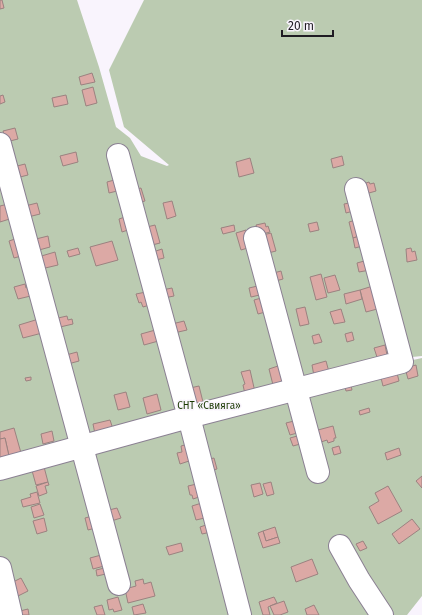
<svg xmlns="http://www.w3.org/2000/svg" width="422" height="615" font-family="'Fira Sans',sans-serif">
  <rect width="100%" height="100%" fill="#f9f4fd"/>
  <polygon fill="#bbcbb1" points="0,0 77,0 99,67 116,127 130,138 141,156 167,166 169,165 124,127 109,70 144,0 422,0 422,356 412,357 413,360 422,358 422,596 407,615 0,615"/>
  <g fill="#dca9a5" stroke="#9b8280">
    <polygon points="0,0 2,0 4,8 0,9"/>
    <polygon points="92,73 95,82 81,85 79,77"/>
    <polygon points="93,87 97,103 86,106 82,90"/>
    <polygon points="3,95 5,102 0,104 0,96"/>
    <polygon points="66,95 68,104 54,107 52,98"/>
    <polygon points="15,128 18,139 6,142 3,131"/>
    <polygon points="76,152 78,162 63,166 60,156"/>
    <polygon points="342,156 344,165 333,168 331,159"/>
    <polygon points="250,158 254,173 239,177 236,162"/>
    <polygon points="25,164 28,175 16,178 13,167"/>
    <polygon points="118,179 121,190 109,193 107,182"/>
    <polygon points="369,182 370,184 374,183 376,191 362,195 360,185"/>
    <polygon points="141,188 145,201 137,203 133,190"/>
    <polygon points="172,201 176,216 167,219 163,203"/>
    <polygon points="355,202 357,210 346,213 344,204"/>
    <polygon points="12,203 16,217 0,222 0,206"/>
    <polygon points="37,203 40,214 28,217 25,206"/>
    <polygon points="128,216 131,229 122,232 119,219"/>
    <polygon points="356,220 363,235 353,238 349,222"/>
    <polygon points="317,222 319,230 310,232 308,224"/>
    <polygon points="265,223 266,227 268,226 270,232 259,235 256,225"/>
    <polygon points="155,225 160,243 148,246 143,228"/>
    <polygon points="234,225 235,231 223,234 221,228"/>
    <polygon points="246,230 251,247 241,250 236,233"/>
    <polygon points="271,233 276,251 264,254 259,236"/>
    <polygon points="363,235 366,245 355,248 353,238"/>
    <polygon points="48,236 50,247 39,250 36,239"/>
    <polygon points="21,237 25,255 14,258 9,241"/>
    <polygon points="112,241 118,260 96,266 90,247"/>
    <polygon points="78,248 80,254 69,257 67,251"/>
    <polygon points="411,248 412,252 415,251 417,260 407,262 406,249"/>
    <polygon points="162,249 164,258 156,260 153,252"/>
    <polygon points="55,252 58,265 41,269 38,257"/>
    <polygon points="368,260 370,270 359,272 357,263"/>
    <polygon points="281,271 283,279 272,282 270,274"/>
    <polygon points="321,274 327,297 316,300 310,277"/>
    <polygon points="335,275 340,290 328,293 324,278"/>
    <polygon points="25,284 26,288 32,286 35,295 18,299 14,287"/>
    <polygon points="262,285 264,294 251,297 249,288"/>
    <polygon points="376,285 381,308 366,312 360,290"/>
    <polygon points="172,288 174,296 164,298 162,290"/>
    <polygon points="360,290 362,299 346,304 344,294"/>
    <polygon points="146,292 153,304 143,307 141,302 139,303 136,294"/>
    <polygon points="265,297 269,311 258,314 254,300"/>
    <polygon points="305,307 309,324 300,326 296,309"/>
    <polygon points="341,309 345,322 334,324 330,312"/>
    <polygon points="67,316 68,320 72,319 73,324 60,327 58,318"/>
    <polygon points="42,318 46,332 23,338 19,325"/>
    <polygon points="184,321 187,330 174,333 172,324"/>
    <polygon points="159,329 162,340 144,345 141,334"/>
    <polygon points="352,332 354,340 347,342 345,334"/>
    <polygon points="319,334 322,342 314,344 312,336"/>
    <polygon points="385,345 387,355 377,357 374,348"/>
    <polygon points="77,352 79,361 68,364 66,355"/>
    <polygon points="326,361 329,372 314,376 312,365"/>
    <polygon points="281,365 285,382 273,385 269,369"/>
    <polygon points="416,365 418,376 408,379 405,368"/>
    <polygon points="396,369 399,381 383,386 380,374"/>
    <polygon points="250,370 255,392 245,394 243,385 245,384 241,372"/>
    <polygon points="31,377 31,380 26,381 25,378"/>
    <polygon points="350,381 352,390 346,391 344,383"/>
    <polygon points="199,386 203,402 192,405 190,388"/>
    <polygon points="126,392 130,407 118,410 114,395"/>
    <polygon points="157,394 161,410 147,414 143,398"/>
    <polygon points="369,408 370,412 360,415 359,411"/>
    <polygon points="110,420 113,429 95,434 93,424"/>
    <polygon points="298,420 301,432 290,435 286,423"/>
    <polygon points="333,426 336,438 334,438 334,441 328,443 327,440 321,442 318,430"/>
    <polygon points="14,428 21,453 9,456 5,438 0,439 0,432"/>
    <polygon points="52,431 54,441 43,444 41,434"/>
    <polygon points="301,435 304,443 293,446 290,438"/>
    <polygon points="5,438 9,456 0,458 0,439"/>
    <polygon points="192,443 195,459 180,464 177,453 182,452 181,446"/>
    <polygon points="339,446 341,453 334,455 332,448"/>
    <polygon points="399,448 401,455 387,460 385,453"/>
    <polygon points="214,458 217,469 209,471 205,460"/>
    <polygon points="43,463 48,482 36,485 31,467"/>
    <polygon points="422,476 422,488 416,481"/>
    <polygon points="48,482 49,485 45,486 47,493 39,496 36,486"/>
    <polygon points="271,482 274,494 267,496 263,484"/>
    <polygon points="201,483 199,497 193,499 192,495 190,495 188,486"/>
    <polygon points="260,483 263,494 254,497 251,485"/>
    <polygon points="388,486 402,511 378,524 369,507 379,501 375,493"/>
    <polygon points="37,492 40,503 23,507 21,500 31,497 30,494"/>
    <polygon points="205,502 209,517 196,520 192,506"/>
    <polygon points="40,504 44,515 34,518 31,507"/>
    <polygon points="117,508 121,518 108,522 105,511"/>
    <polygon points="96,515 99,527 88,530 85,518"/>
    <polygon points="44,518 47,531 37,534 33,521"/>
    <polygon points="412,519 420,529 399,544 392,534"/>
    <polygon points="209,524 211,532 202,534 200,527"/>
    <polygon points="275,527 278,537 266,541 263,531"/>
    <polygon points="263,531 266,541 278,537 280,543 263,548 258,533"/>
    <polygon points="363,541 367,548 360,551 356,544"/>
    <polygon points="181,543 183,551 169,555 166,547"/>
    <polygon points="105,554 108,565 93,569 90,558"/>
    <polygon points="312,559 318,574 296,582 291,567"/>
    <polygon points="109,567 110,573 97,576 96,570"/>
    <polygon points="21,578 28,591 18,596 11,583"/>
    <polygon points="143,579 144,584 151,582 155,596 128,603 125,589 136,586 135,581"/>
    <polygon points="118,597 122,610 114,612 113,609 109,610 107,600"/>
    <polygon points="274,597 277,603 268,607 270,615 263,615 259,602"/>
    <polygon points="284,601 288,612 280,615 274,615 270,606"/>
    <polygon points="143,604 146,613 134,615 132,607"/>
    <polygon points="102,605 105,615 97,615 94,607"/>
    <polygon points="314,605 319,615 307,615 305,609"/>
    <polygon points="28,609 29,615 17,615 16,612"/>
  </g>
  <g fill="none" stroke-linecap="round" stroke-linejoin="round">
    <defs>
      <g id="minor">
        <polyline points="0,144 119,584"/>
        <polyline points="118,155 189,417 240,615"/>
        <polyline points="255,238 318,472"/>
        <polyline points="0,469 189,417 402,362 356,189"/>
        <polyline points="340,546 359,580 382,615"/>
        <polyline points="0,568 11,615"/>
      </g>
    </defs>
    <use href="#minor" stroke="#8b8093" stroke-width="24"/>
    <use href="#minor" stroke="#fff" stroke-width="22"/>
  </g>
  <g text-anchor="middle" dominant-baseline="central" stroke-width="3" stroke-linejoin="round" paint-order="stroke">
    <g font-size="10" fill="#193800" stroke="#f9f4fd">
      <text x="209" y="406">СНТ «Свияга»</text>
    </g>
  </g>
  <path d="M282 30v6h51v-6" fill="none" stroke="#1f1b23" stroke-width="2"/>
  <text x="288" y="30" font-size="12" fill="#1f1b23" stroke="#f9f4fd" stroke-width="3" paint-order="stroke">20 m</text>
</svg>
